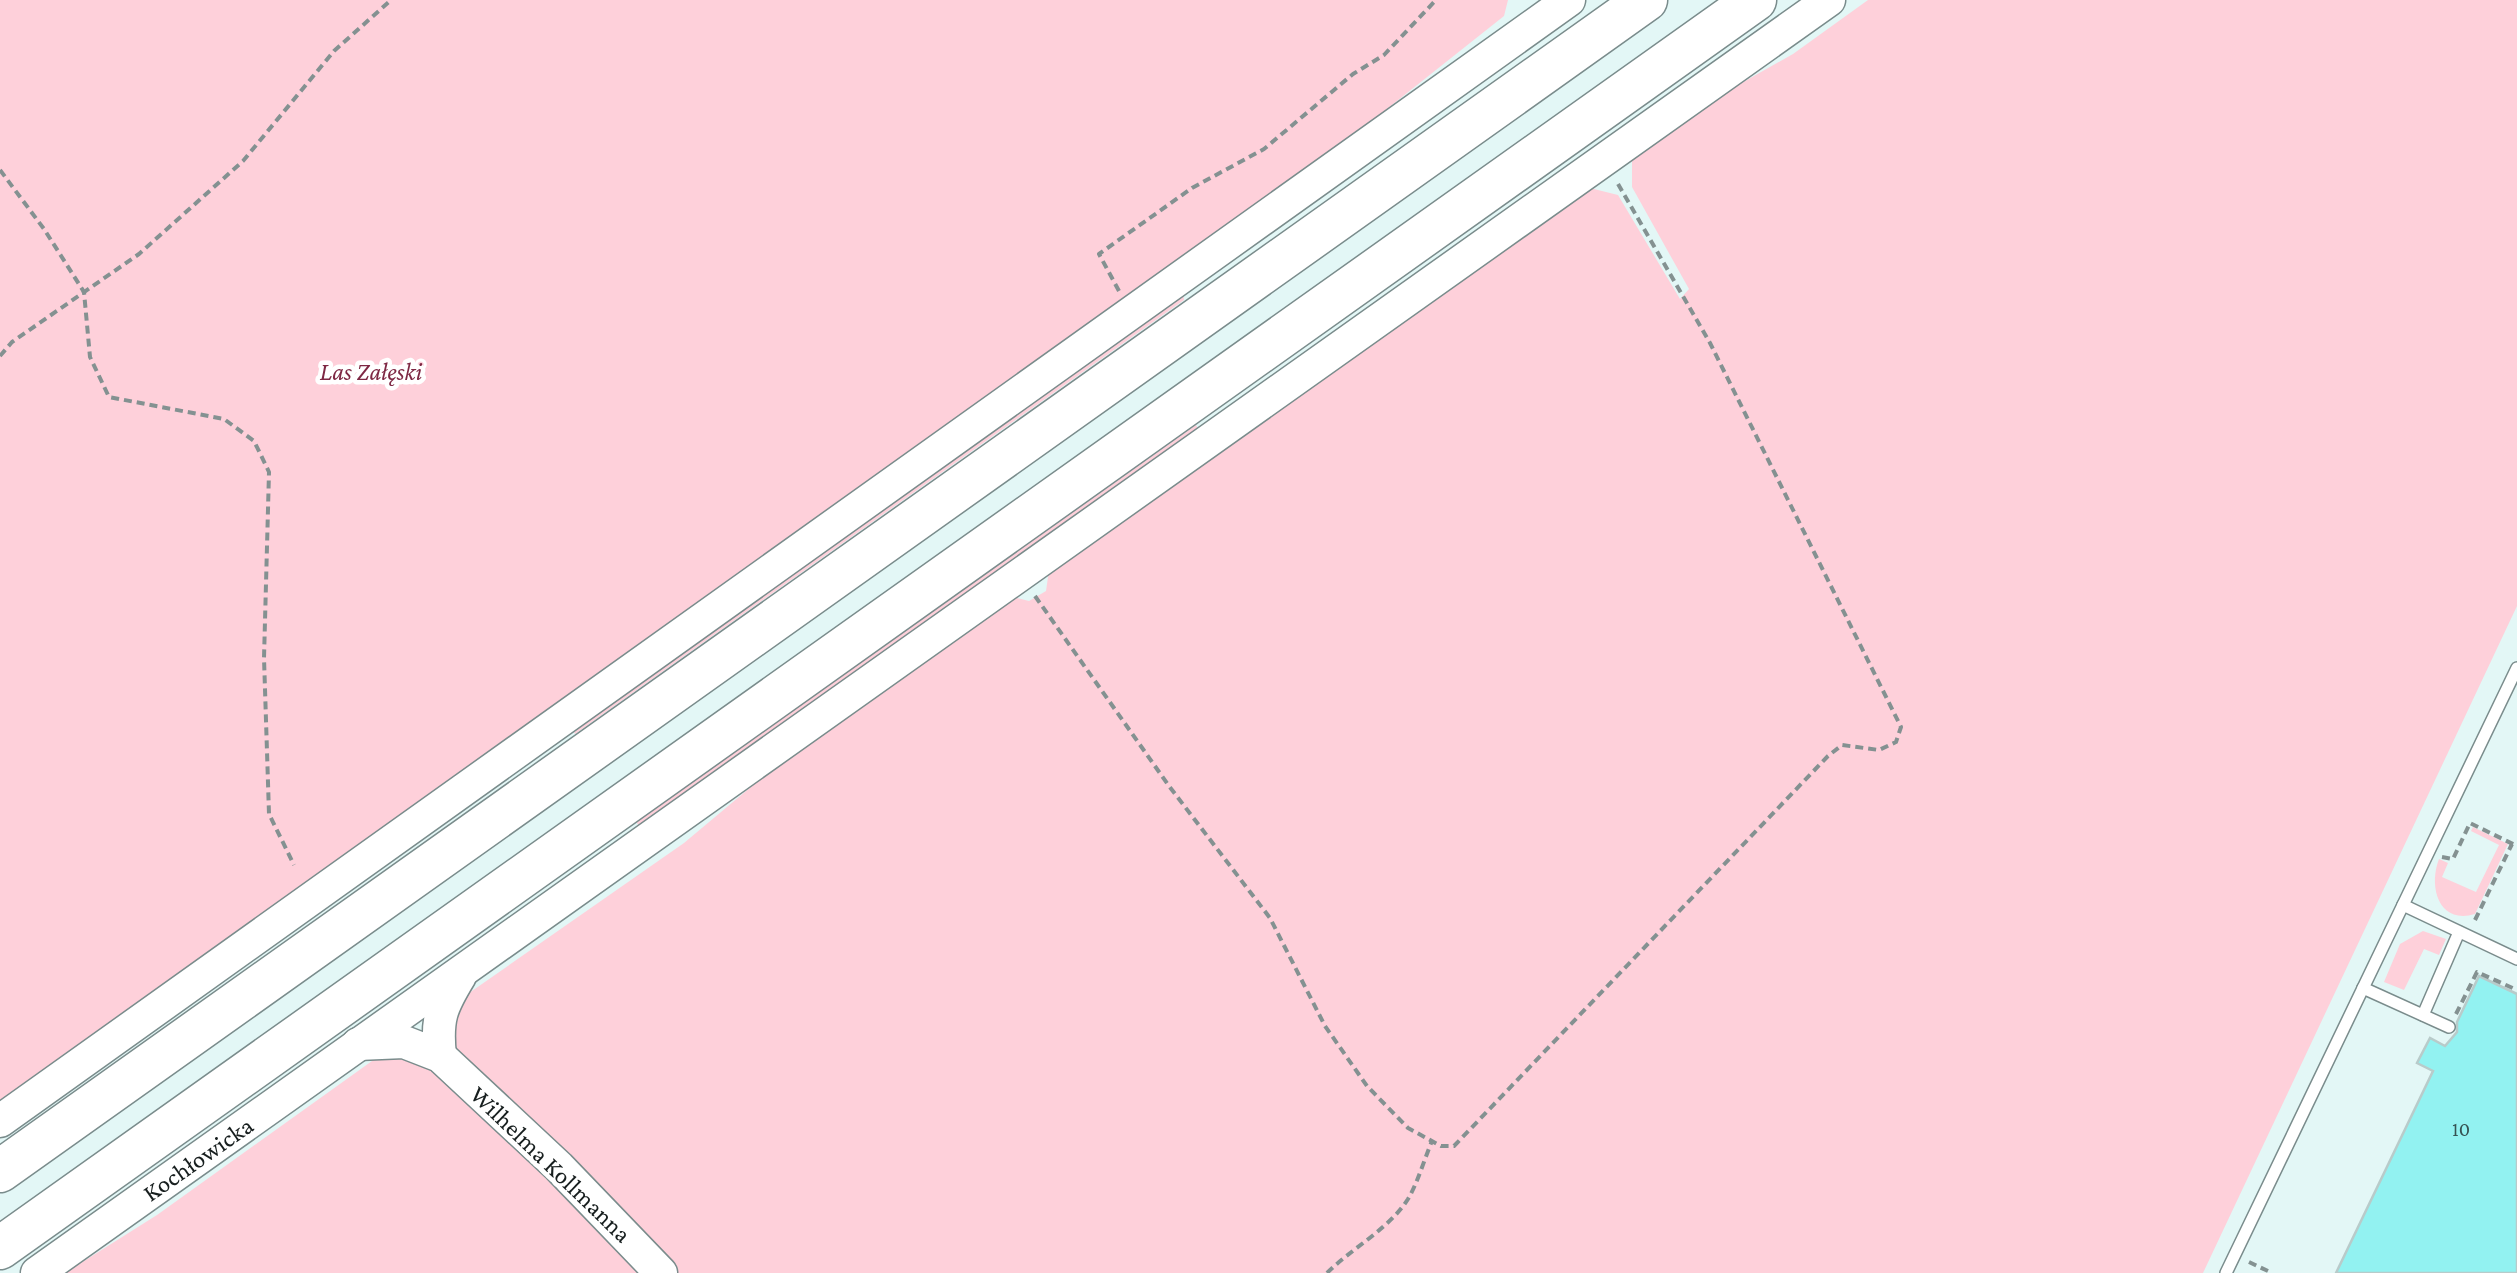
<svg xmlns="http://www.w3.org/2000/svg" width="2517" height="1273" font-family="'Crimson Pro',serif">
  <rect width="100%" height="100%" fill="#e3f7f6"/>
  <g fill="#fed0da">
    <polygon points="0,0 1508,0 1504,16 1320,162 0,1107"/>
    <polygon points="1868,0 2517,0 2517,606 2203,1273 678,1273 571,1162 454,1052 449,1013 459,1000 684,843 820,729 1013,597 1029,601 1046,591 1049,570 1590,188 1618,195 1680,299 1689,289 1632,187 1632,160 1678,119 1793,54"/>
    <polygon points="1183,292 1184,300 575,734 572,727"/>
    <polygon points="1196,425 1200,432 641,828 636,822"/>
    <path d="M2473,827L2508,844L2475,914C2439,925 2428,887 2439,859L2448,863L2442,877L2476,892L2499,845L2471,831Z"/>
    <polygon points="2423,931 2446,939 2439,955 2424,949 2404,990 2384,982 2400,944"/>
    <polygon points="411,1052 462,1094 647,1273 65,1273 157,1215 379,1056"/>
  </g>
  <polygon fill="#92f2f1" stroke="#b8cbca" stroke-width="2.5" points="2479,976 2517,994 2517,1273 2336,1273 2433,1071 2417,1063 2430,1038 2445,1046 2457,1032 2457,1022"/>
  <g fill="none" stroke-linecap="round" stroke-linejoin="round">
    <defs>
      <g id="lane">
        <polyline points="2517,668 2403,905 2517,959"/>
        <polyline points="2363,988 2449,1027"/>
        <polyline points="2423,1015 2459,932"/>
        <polyline points="2226,1273 2403,905"/>
      </g>
      <g id="secondary">
        <polyline points="358,1044 404,1042 440,1056 559,1167 661,1273"/>
        <path d="M440,1056C436,1019 441,1007 460,976"/>
        <polyline points="0,1121 1569,0"/>
        <polyline points="37,1273 1829,0"/>
      </g>
      <g id="highway">
        <polyline points="0,1171 1646,0"/>
        <polyline points="0,1248 1755,0"/>
      </g>
    </defs>
    <use href="#lane" stroke="#7a8c8c" stroke-width="14"/>
    <use href="#secondary" stroke="#7a8c8c" stroke-width="35"/>
    <use href="#highway" stroke="#7a8c8c" stroke-width="45"/>
    <g stroke="#849191" stroke-width="4" stroke-dasharray="8 5" stroke-linecap="butt">
      <polyline points="0,170 44,229 84,292 90,357 109,397 224,419 254,441 269,472 264,658 269,814 294,865"/>
      <polyline points="1119,291 1099,254 1192,188 1264,149 1353,74 1384,55 1436,0"/>
      <polyline points="0,356 12,342 139,254 243,161 334,51 391,0"/>
      <polyline points="1035,596 1169,786 1270,918 1325,1026 1367,1086 1408,1128 1441,1146 1454,1146 1828,756 1842,745 1879,750 1896,742 1901,727 1710,343 1618,184"/>
      <polyline points="2442,857 2453,859 2470,823 2517,846"/>
      <polyline points="2475,920 2512,844"/>
      <polyline points="2456,1014 2477,972 2517,990"/>
      <polyline points="2249,1262 2272,1273"/>
      <path d="M1327,1273C1352,1248 1389,1229 1408,1199C1418,1182 1424,1160 1432,1141"/>
    </g>
    <use href="#lane" stroke="#fff" stroke-width="11"/>
    <use href="#secondary" stroke="#fff" stroke-width="32"/>
    <use href="#highway" stroke="#fff" stroke-width="42"/>
  </g>
  <g text-anchor="middle" dominant-baseline="central" stroke-width="9" stroke-linejoin="round" paint-order="stroke">
    <g font-size="20" fill="#365353">
      <text x="2461" y="1129">10</text>
    </g>
    <g font-size="25" font-style="italic" fill="#7e2844" stroke="#fff">
      <text x="371" y="371">Las Załęski</text>
    </g>
    <g font-size="25" fill="#171e1e" stroke="#fff">
      <text transform="translate(198 1159) rotate(-35)">Kochłowicka</text>
      <text transform="translate(551 1164) rotate(44)">Wilhelma Kollmanna</text>
    </g>
  </g>
</svg>
